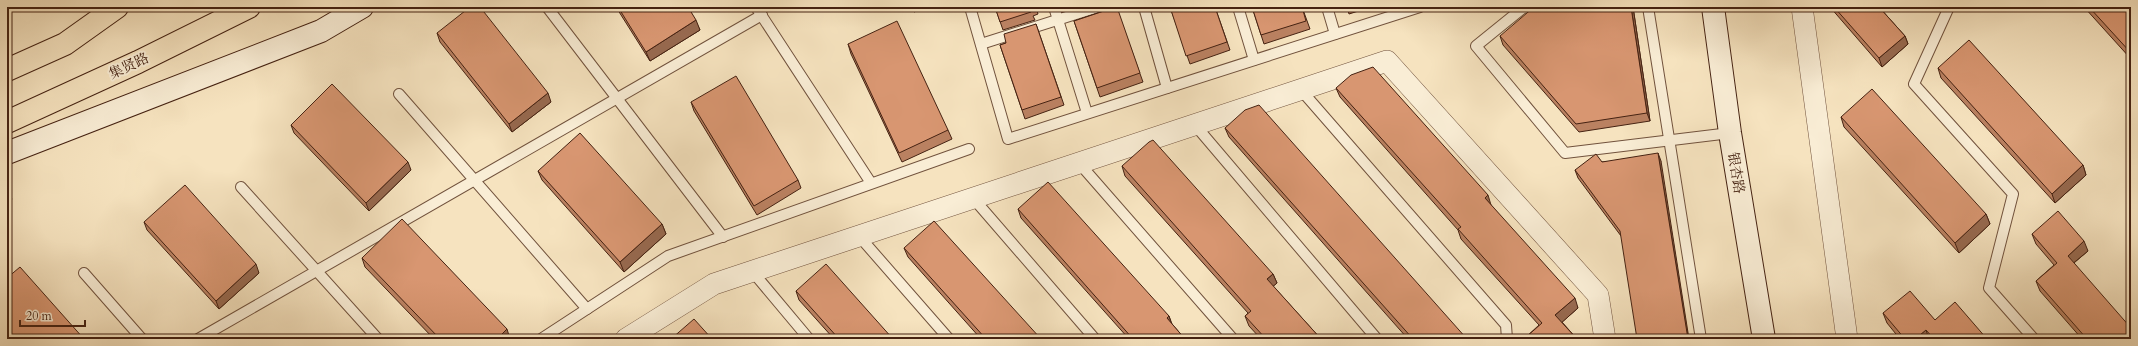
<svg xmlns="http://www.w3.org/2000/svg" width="2138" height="346" font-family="Cardo,'Noto Serif SC',serif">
  <rect width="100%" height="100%" fill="#f6e3bf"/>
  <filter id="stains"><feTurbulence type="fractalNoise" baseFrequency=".005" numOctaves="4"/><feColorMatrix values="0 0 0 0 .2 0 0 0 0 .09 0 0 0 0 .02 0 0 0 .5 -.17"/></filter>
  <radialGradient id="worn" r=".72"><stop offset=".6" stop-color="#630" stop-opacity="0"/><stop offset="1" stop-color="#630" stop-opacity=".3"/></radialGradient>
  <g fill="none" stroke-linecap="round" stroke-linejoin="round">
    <defs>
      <g id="lane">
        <polyline points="547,7 723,237"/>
        <polyline points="756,7 871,183"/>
        <polyline points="970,7 1008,139 1420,7"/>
        <polyline points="1054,7 1087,113"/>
        <polyline points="1144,7 1167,88"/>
        <polyline points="1238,7 1254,60"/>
        <polyline points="1327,7 1335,34"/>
        <polyline points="1529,7 1523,8 1476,46 1565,153 1730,133"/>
        <polyline points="1648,7 1701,339"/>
        <polyline points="1949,7 1914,84 2013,194 1989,288 2034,339"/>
        <polyline points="981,44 1098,7"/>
        <polyline points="1301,90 1506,325 1507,339"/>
        <polyline points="399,94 587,309"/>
        <polyline points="1195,125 1377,339"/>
        <polyline points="1079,163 1233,339"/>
        <polyline points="241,187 378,339"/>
        <polyline points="973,198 1095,339"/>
        <polyline points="859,236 949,339"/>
        <polyline points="752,271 809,339"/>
        <polyline points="84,273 142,339"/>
        <polyline points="198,339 762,15"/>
        <polyline points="541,339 668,256 969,149"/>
      </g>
      <g id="street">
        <polyline points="1802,7 1847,339"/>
        <polyline points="626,339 714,284 1387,61 1598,295 1605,339"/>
      </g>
      <g id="secondary">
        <polyline points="1713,7 1730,133 1764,339"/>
        <polyline points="7,153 321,31 362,7"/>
      </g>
      <g id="highway">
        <polyline points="7,70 65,44 117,7"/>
        <polyline points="7,122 138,62 249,7"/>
      </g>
    </defs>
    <use href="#lane" stroke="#71523d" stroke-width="12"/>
    <use href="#street" stroke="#71523d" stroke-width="22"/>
    <use href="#secondary" stroke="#452212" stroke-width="24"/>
    <use href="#highway" stroke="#452212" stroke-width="24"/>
    <polyline stroke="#452212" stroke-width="2.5" stroke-dasharray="3 2" stroke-linecap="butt" points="7,193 11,199 7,204"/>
    <use href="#lane" stroke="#f9edd5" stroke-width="10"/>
    <use href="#street" stroke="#f9edd5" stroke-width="21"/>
    <use href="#secondary" stroke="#f9edd5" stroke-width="22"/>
    <use href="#highway" stroke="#f6e3bf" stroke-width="22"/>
  </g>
  <g fill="#ba8161" stroke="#452212">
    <polygon points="616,7 688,7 700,30 650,61"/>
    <polygon points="912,7 929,7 914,12"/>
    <polygon points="995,7 1036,7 1038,14 1033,16 1035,20 1003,30"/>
    <polygon points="1116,7 1143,82 1100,97 1074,21"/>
    <polygon points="1170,7 1215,7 1230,50 1190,64"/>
    <polygon points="1252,7 1302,7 1310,29 1264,44"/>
    <polygon points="1347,7 1371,7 1349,14"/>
    <polygon points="1633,7 1650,121 1579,132 1503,45 1500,36"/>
    <polygon points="1830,7 1879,7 1905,36 1908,44 1882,67"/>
    <polygon points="2084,7 2131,7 2131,59"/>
    <polygon points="1036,24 1064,105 1025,119 1000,45 1006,43"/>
    <polygon points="437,33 551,102 512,132 440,42"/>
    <polygon points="848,44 948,130 952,139 902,162 851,54"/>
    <polygon points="1938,68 2083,165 2086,175 2055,203 1941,78"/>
    <polygon points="1336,88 1491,205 1578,308 1562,322 1577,339 1525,339 1525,338 1539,325 1461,239 1458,230 1340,97"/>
    <polygon points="691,102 798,180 801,188 757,215 694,111"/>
    <polygon points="1841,117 1986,214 1990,224 1959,253 1844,127"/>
    <polygon points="291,125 411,170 369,211 294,133"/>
    <polygon points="1225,128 1467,339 1408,339 1229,137"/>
    <polygon points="1661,161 1621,236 1578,178 1575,170 1602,162"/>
    <polygon points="1122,166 1273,274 1277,283 1273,286 1321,339 1261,339 1249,326 1245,316 1248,313 1125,176"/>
    <polygon points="538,171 662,224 666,234 624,272 542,180"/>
    <polygon points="1018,209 1169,316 1172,324 1185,339 1129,339 1021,218"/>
    <polygon points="144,222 259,273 219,309 147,230"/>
    <polygon points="2032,234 2088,251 2074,263 2131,339 2082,339 2040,291 2036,281 2054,265 2036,244"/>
    <polygon points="904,248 1041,339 981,339 908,257"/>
    <polygon points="362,258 511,339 434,339 365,267"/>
    <polygon points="796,291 893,339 834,339 799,300"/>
    <polygon points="1883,313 1935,320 1987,339 1900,339 1887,323"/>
  </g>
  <g fill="#97694f" stroke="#452212">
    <polygon points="1631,7 1633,7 1650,121 1647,113"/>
    <polygon points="696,20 700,30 650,61 646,52"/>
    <polygon points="1905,36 1908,44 1882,67 1879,58"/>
    <polygon points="548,93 551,102 512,132 509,124"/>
    <polygon points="1658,153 1661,161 1689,339 1688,339"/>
    <polygon points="408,162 411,170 369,211 366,203"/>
    <polygon points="2083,165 2086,175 2055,203 2052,194"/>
    <polygon points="1488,195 1491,205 1485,198"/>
    <polygon points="1986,214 1990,224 1959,253 1955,243"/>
    <polygon points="662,224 666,234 624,272 620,262"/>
    <polygon points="2084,241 2088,251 2071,265 2068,256"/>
    <polygon points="256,264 259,273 219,309 216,301"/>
    <polygon points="1273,274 1277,283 1270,289 1267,279"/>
    <polygon points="1575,298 1578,308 1559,325 1555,315"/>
    <polygon points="1169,316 1172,326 1167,318"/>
    <polygon points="507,329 510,339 497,339"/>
    <polygon points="1926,330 1929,339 1915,339"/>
  </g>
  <g fill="#d89671" stroke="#452212">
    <polygon points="470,7 480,7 548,93 509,124 437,33"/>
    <polygon points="618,7 688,7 696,20 646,52"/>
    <polygon points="995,7 1030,7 1031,12 1000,22"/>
    <polygon points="1116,7 1117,7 1140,73 1097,88 1074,21"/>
    <polygon points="1170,7 1215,7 1227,42 1186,56"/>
    <polygon points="1252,7 1302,7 1306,21 1261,35"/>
    <polygon points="1534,7 1631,7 1647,113 1576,124 1500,36"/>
    <polygon points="1834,7 1879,7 1905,36 1879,58"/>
    <polygon points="2089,7 2131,7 2131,53"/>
    <polygon points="897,21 948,130 899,153 848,44"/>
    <polygon points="1036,24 1061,97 1022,110 1000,45 1006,43 1004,34"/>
    <polygon points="1969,40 2083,165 2052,194 1938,68"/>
    <polygon points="1373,67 1488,195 1485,198 1575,298 1555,315 1577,339 1526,339 1525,338 1542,323 1458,229 1461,227 1336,88 1351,75"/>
    <polygon points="736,76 798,180 754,206 691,102"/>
    <polygon points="332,84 408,162 366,203 291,125"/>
    <polygon points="1872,89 1986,214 1955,243 1841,117"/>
    <polygon points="1259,105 1467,339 1413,339 1225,128 1245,110"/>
    <polygon points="580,133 662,224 620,262 538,171"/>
    <polygon points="1153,140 1273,274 1267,279 1321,339 1266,339 1245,316 1251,311 1122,166 1149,142"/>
    <polygon points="1658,153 1688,339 1637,339 1620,231 1575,170 1596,154 1602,162"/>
    <polygon points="1048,182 1169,316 1167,318 1185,339 1133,339 1018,209"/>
    <polygon points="185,185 256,264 216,301 144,222"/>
    <polygon points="2058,211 2084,241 2068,256 2131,328 2131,339 2087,339 2036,281 2057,263 2032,234"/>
    <polygon points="402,219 507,329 497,339 440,339 362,258"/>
    <polygon points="934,221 1041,339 986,339 904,248"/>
    <polygon points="826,264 893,339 839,339 796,291"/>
    <polygon points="20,267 84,339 7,339 7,278"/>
    <polygon points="1910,291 1935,320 1955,302 1987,339 1934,339 1926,330 1915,339 1905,339 1883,313"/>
    <polygon points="694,319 712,339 671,339"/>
  </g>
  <g text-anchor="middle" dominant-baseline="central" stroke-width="4" stroke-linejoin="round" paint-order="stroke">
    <g font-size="14" fill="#452212" stroke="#f9edd5">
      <text transform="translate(129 66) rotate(-25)">集贤路</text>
      <text transform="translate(1736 173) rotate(81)">银杏路</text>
    </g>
  </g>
  <rect width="2138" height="346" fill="none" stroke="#f6e3bf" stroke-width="24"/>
  <rect x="8" y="8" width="2122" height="330" fill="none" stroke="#452212" stroke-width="2"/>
  <rect x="12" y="12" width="2114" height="322" fill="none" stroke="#452212"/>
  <path d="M20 320v6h65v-6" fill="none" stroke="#452212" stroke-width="2"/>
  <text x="26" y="320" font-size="12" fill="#452212" stroke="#f9edd5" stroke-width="3" paint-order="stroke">20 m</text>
  <rect width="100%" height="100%" filter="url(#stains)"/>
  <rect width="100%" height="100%" fill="url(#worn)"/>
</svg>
